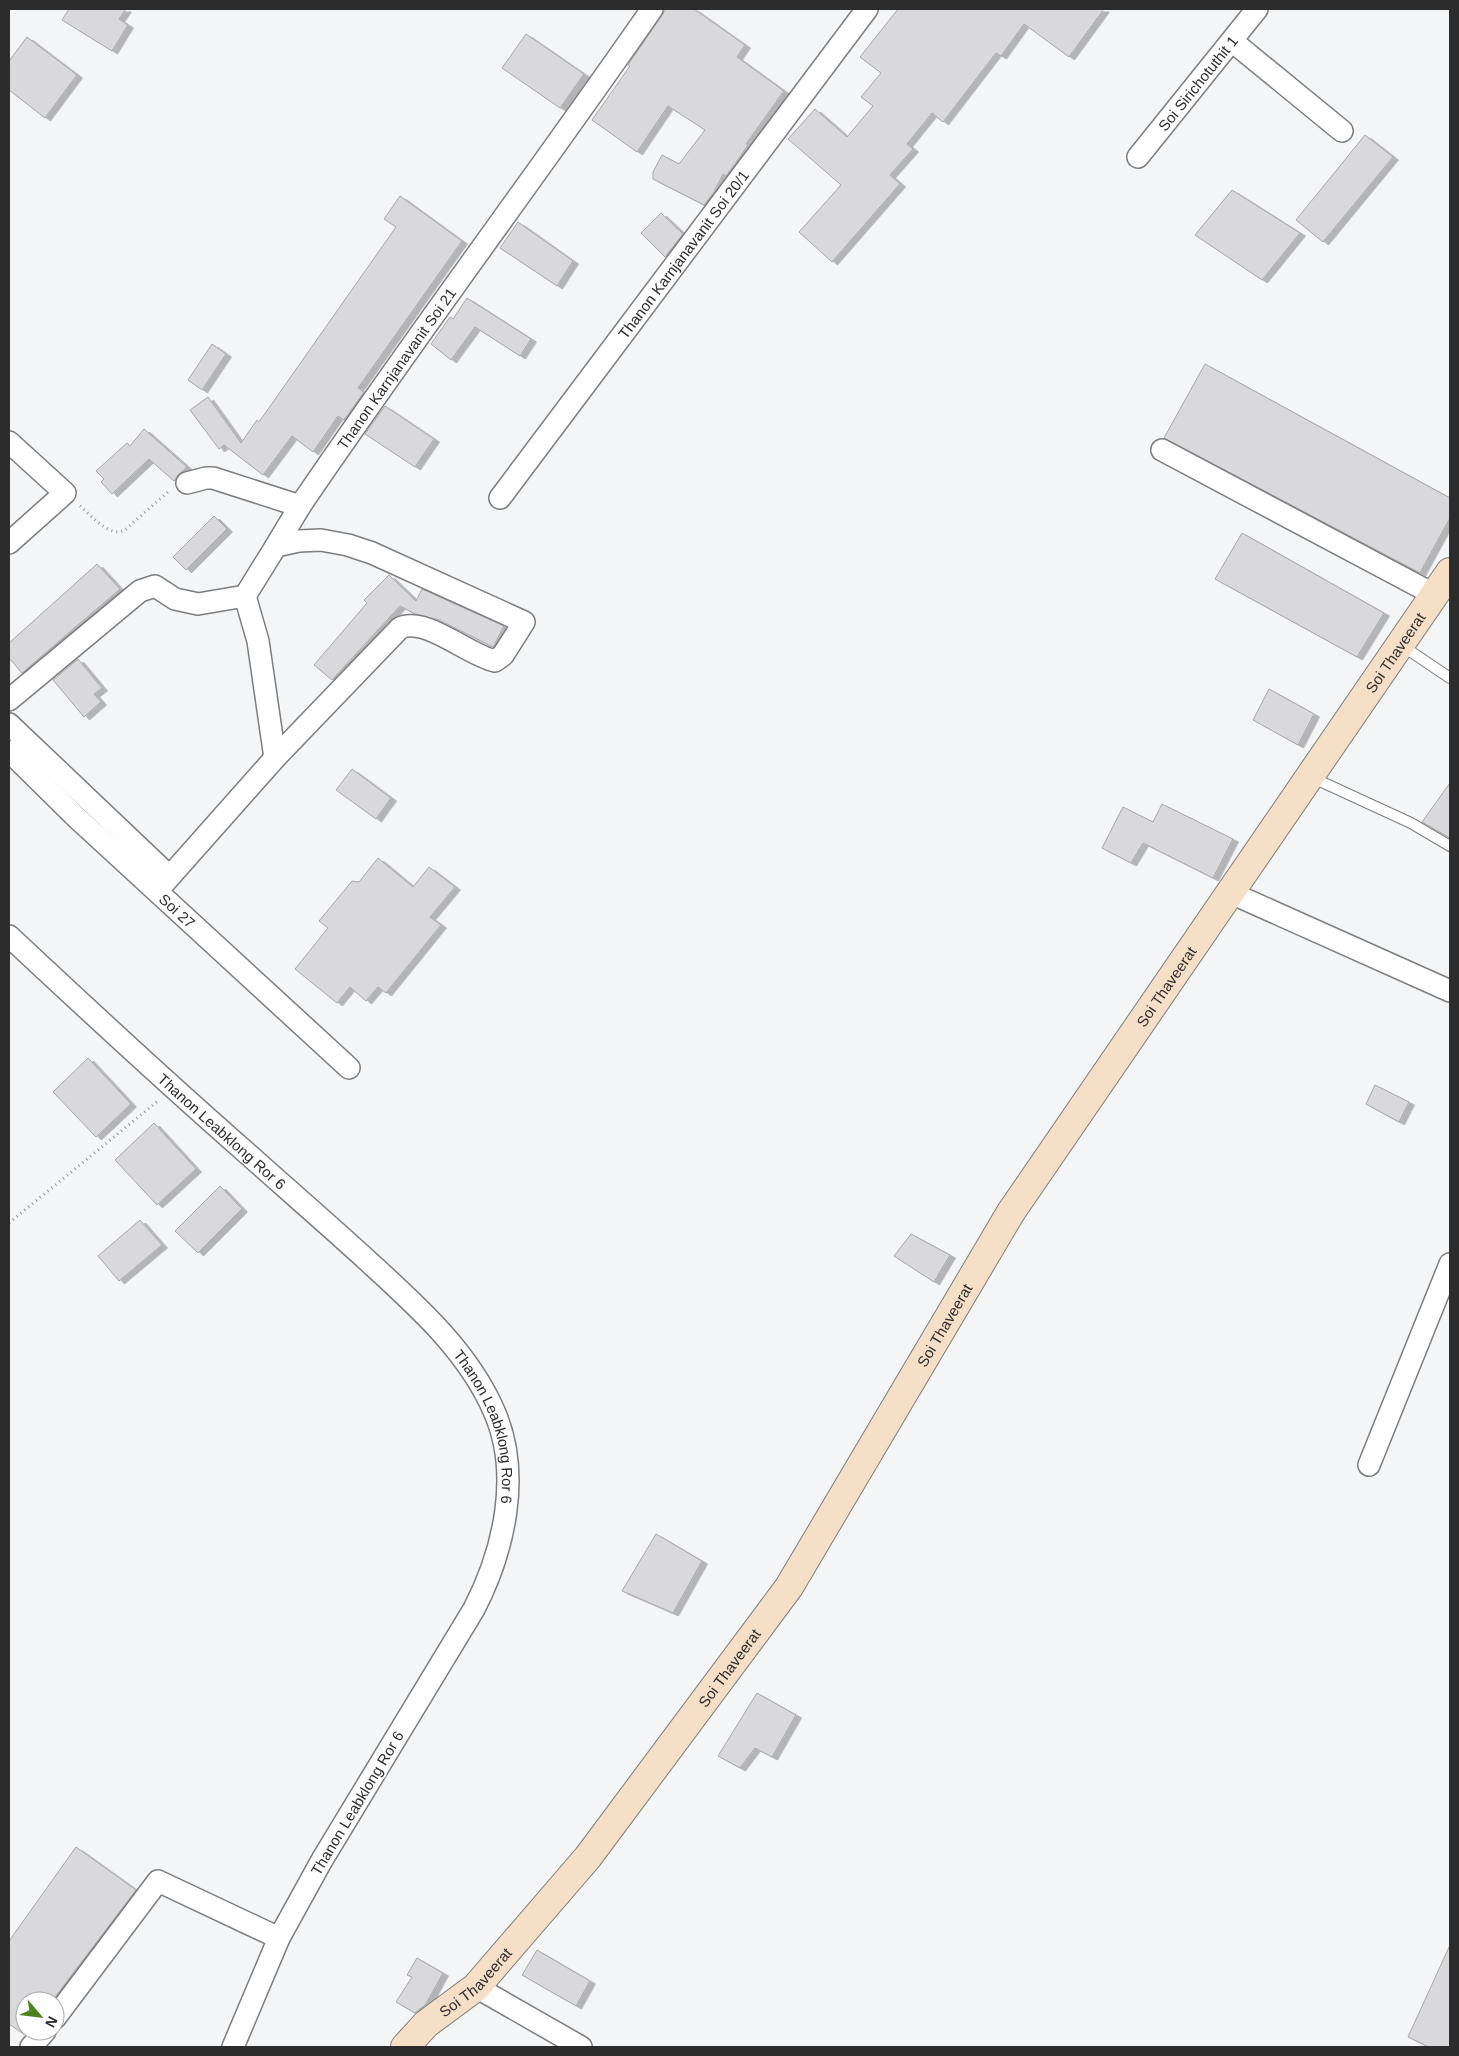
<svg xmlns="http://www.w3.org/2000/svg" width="1459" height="2056" font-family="Arial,sans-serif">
  <defs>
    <filter id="shadow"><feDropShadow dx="5.5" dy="3" stdDeviation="0" flood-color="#0004"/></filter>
  </defs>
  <rect width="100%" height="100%" fill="#f4f5f7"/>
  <g fill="#d9d8da" stroke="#a7a6a8" filter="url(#shadow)">
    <polygon points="69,9 126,9 119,19 128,25 112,51 62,20"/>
    <polygon points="666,9 694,9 745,45 737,57 784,91 746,144 748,145 739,158 726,176 723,174 714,192 704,205 653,179 653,172 662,155 679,164 705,130 668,106 637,152 592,120 630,66 628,65"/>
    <polygon points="898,9 1104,9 1069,57 1024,24 1001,56 996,53 943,122 932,113 907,144 913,149 890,175 900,184 832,262 799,232 841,185 788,139 815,109 847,137 873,106 861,97 881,73 860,57"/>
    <polygon points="526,34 584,74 560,108 502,68"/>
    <polygon points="27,37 77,75 45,118 9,90 9,61"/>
    <polygon points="1365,135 1393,157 1323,242 1296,220"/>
    <polygon points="1232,190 1300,233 1262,280 1195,235"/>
    <polygon points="400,196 462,241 358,388 364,392 344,420 338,416 313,452 292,436 263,475 224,445 219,449 190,410 208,397 241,443 257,420 259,422 396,227 384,219"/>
    <polygon points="661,213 683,234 665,257 641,233"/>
    <polygon points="518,222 573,261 557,286 500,248"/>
    <polygon points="467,298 531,339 520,356 475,327 451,360 431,344 450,317 453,319"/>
    <polygon points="212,344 226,354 202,390 188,380"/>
    <polygon points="1205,364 1450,498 1450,518 1420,573 1164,438"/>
    <polygon points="385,406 434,439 415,467 365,434"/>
    <polygon points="144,429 187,467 178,475 174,481 149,459 112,494 101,482 104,479 96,471 127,443 130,446"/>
    <polygon points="214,516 227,529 186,570 173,557"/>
    <polygon points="1242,533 1384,613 1357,657 1215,579"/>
    <polygon points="97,564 120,589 22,673 9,658 9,643"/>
    <polygon points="389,575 416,601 422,589 504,626 493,647 439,620 415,614 400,606 332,680 314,665 367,603 364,600"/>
    <polygon points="78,659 102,688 94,694 101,702 84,717 53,680"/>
    <polygon points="1269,689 1314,714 1298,745 1253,720"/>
    <polygon points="352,769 391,798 376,819 336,790"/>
    <polygon points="1450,783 1450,838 1422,822"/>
    <polygon points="1162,804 1233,839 1213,878 1143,843 1131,863 1102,848 1123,807 1153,822"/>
    <polygon points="378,858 413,887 429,867 455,887 430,917 441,925 386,993 378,987 366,1001 350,987 337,1003 295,969 328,928 319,921 352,881 359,882"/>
    <polygon points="88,1058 131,1104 96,1137 53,1092"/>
    <polygon points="1375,1085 1409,1102 1399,1122 1366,1104"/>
    <polygon points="154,1123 196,1169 157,1205 115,1160"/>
    <polygon points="220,1186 242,1209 198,1253 175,1231"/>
    <polygon points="140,1220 162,1245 119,1281 98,1256"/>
    <polygon points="911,1234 950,1255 934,1282 894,1256"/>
    <polygon points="656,1534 702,1561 673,1613 622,1591"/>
    <polygon points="757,1693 796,1715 772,1757 755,1748 740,1768 718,1756"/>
    <polygon points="76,1847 136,1890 52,2001 25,2001 25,2035 9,2024 9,1941"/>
    <polygon points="1450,1945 1450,2047 1429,2047 1408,2037"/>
    <polygon points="537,1950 590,1981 576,2006 522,1975"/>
    <polygon points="417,1958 443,1973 426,2004 415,2013 396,2002 412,1977 407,1975"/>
  </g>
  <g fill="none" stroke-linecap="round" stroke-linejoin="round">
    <defs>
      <g id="lane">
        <polyline points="1401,645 1450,678"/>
        <polyline points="1311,777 1411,823 1450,846"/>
      </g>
      <g id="street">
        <polyline points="1232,41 1342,131"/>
        <path id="s1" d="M1138,157L1257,9"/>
        <polyline points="9,442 65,493 9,543"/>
        <polyline points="1162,450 1435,595"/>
        <path id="s2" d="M187,483L206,478H213L300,506C414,338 536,176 652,9"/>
        <path id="s3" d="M500,498L867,9"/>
        <polyline points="276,546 300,506"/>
        <path d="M9,700L140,591L155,586L175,599L198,604L245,596L276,546L299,541L321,540L348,545L372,553L524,622L503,655L495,661C468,655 425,616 400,628L275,758"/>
        <polyline points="9,724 169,876"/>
        <path id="s4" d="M9,751L77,818L349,1068"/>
        <polyline points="157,891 275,758 258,641 245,596"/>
        <polyline points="1231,893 1450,991"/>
        <path id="s5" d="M9,936C88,1010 168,1084 249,1155C289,1191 330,1226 369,1262C417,1306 468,1351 494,1411C522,1474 504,1551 474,1609L322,1860L279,1938L233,2047"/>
        <polyline points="1369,1465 1450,1264"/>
        <polyline points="476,1987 581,2047"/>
        <polyline points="55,2018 158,1881 279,1938"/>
        <polyline points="31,2047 45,2031"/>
      </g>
      <g id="secondary">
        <path id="s6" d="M405,2047L426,2024L476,1987L588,1857L789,1587L1011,1212L1450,572"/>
      </g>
    </defs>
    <use href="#lane" stroke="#7c7d7e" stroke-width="12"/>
    <use href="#street" stroke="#7c7d7e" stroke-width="24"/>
    <use href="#secondary" stroke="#7c7d7e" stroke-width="30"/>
    <g stroke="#949596" stroke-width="3" stroke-dasharray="1 4" stroke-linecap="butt">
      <path d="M80,506C91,515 111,540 126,529L169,491"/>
      <polyline points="9,1223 159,1100"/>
    </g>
    <use href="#lane" stroke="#fff" stroke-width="10"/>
    <use href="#street" stroke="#fff" stroke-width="21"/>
    <use href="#secondary" stroke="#f6dfc7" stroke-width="28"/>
  </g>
  <g text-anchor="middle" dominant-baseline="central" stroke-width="4.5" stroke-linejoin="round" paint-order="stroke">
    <g font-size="15" fill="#2c2c2d" stroke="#fff">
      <text stroke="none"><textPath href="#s1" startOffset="95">Soi Sirichotuthit 1</textPath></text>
      <text stroke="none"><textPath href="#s3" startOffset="305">Thanon Karnjanavanit Soi 20/1</textPath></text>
      <text stroke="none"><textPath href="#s2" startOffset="286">Thanon Karnjanavanit Soi 21</textPath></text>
      <text stroke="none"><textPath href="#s6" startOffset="1716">Soi Thaveerat</textPath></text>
      <text stroke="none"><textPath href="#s4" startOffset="232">Soi 27</textPath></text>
      <text stroke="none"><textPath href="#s6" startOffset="1311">Soi Thaveerat</textPath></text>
      <text stroke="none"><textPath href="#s5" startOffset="289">Thanon Leabklong Ror 6</textPath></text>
      <text stroke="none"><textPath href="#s6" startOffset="906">Soi Thaveerat</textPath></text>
      <text stroke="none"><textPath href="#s5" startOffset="694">Thanon Leabklong Ror 6</textPath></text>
      <text stroke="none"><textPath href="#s6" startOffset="501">Soi Thaveerat</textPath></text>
      <text transform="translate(357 1803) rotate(-59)">Thanon Leabklong Ror 6</text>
      <text stroke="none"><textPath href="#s6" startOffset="96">Soi Thaveerat</textPath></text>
    </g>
  </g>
  <rect width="1459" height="2056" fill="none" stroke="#2c2c2d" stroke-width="20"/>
  <g transform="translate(40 2016) rotate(118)"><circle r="24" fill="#ffffff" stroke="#ababab"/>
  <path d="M0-4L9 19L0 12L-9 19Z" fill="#4b841f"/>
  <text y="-8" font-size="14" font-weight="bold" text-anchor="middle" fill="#2c2c2d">N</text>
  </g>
</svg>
